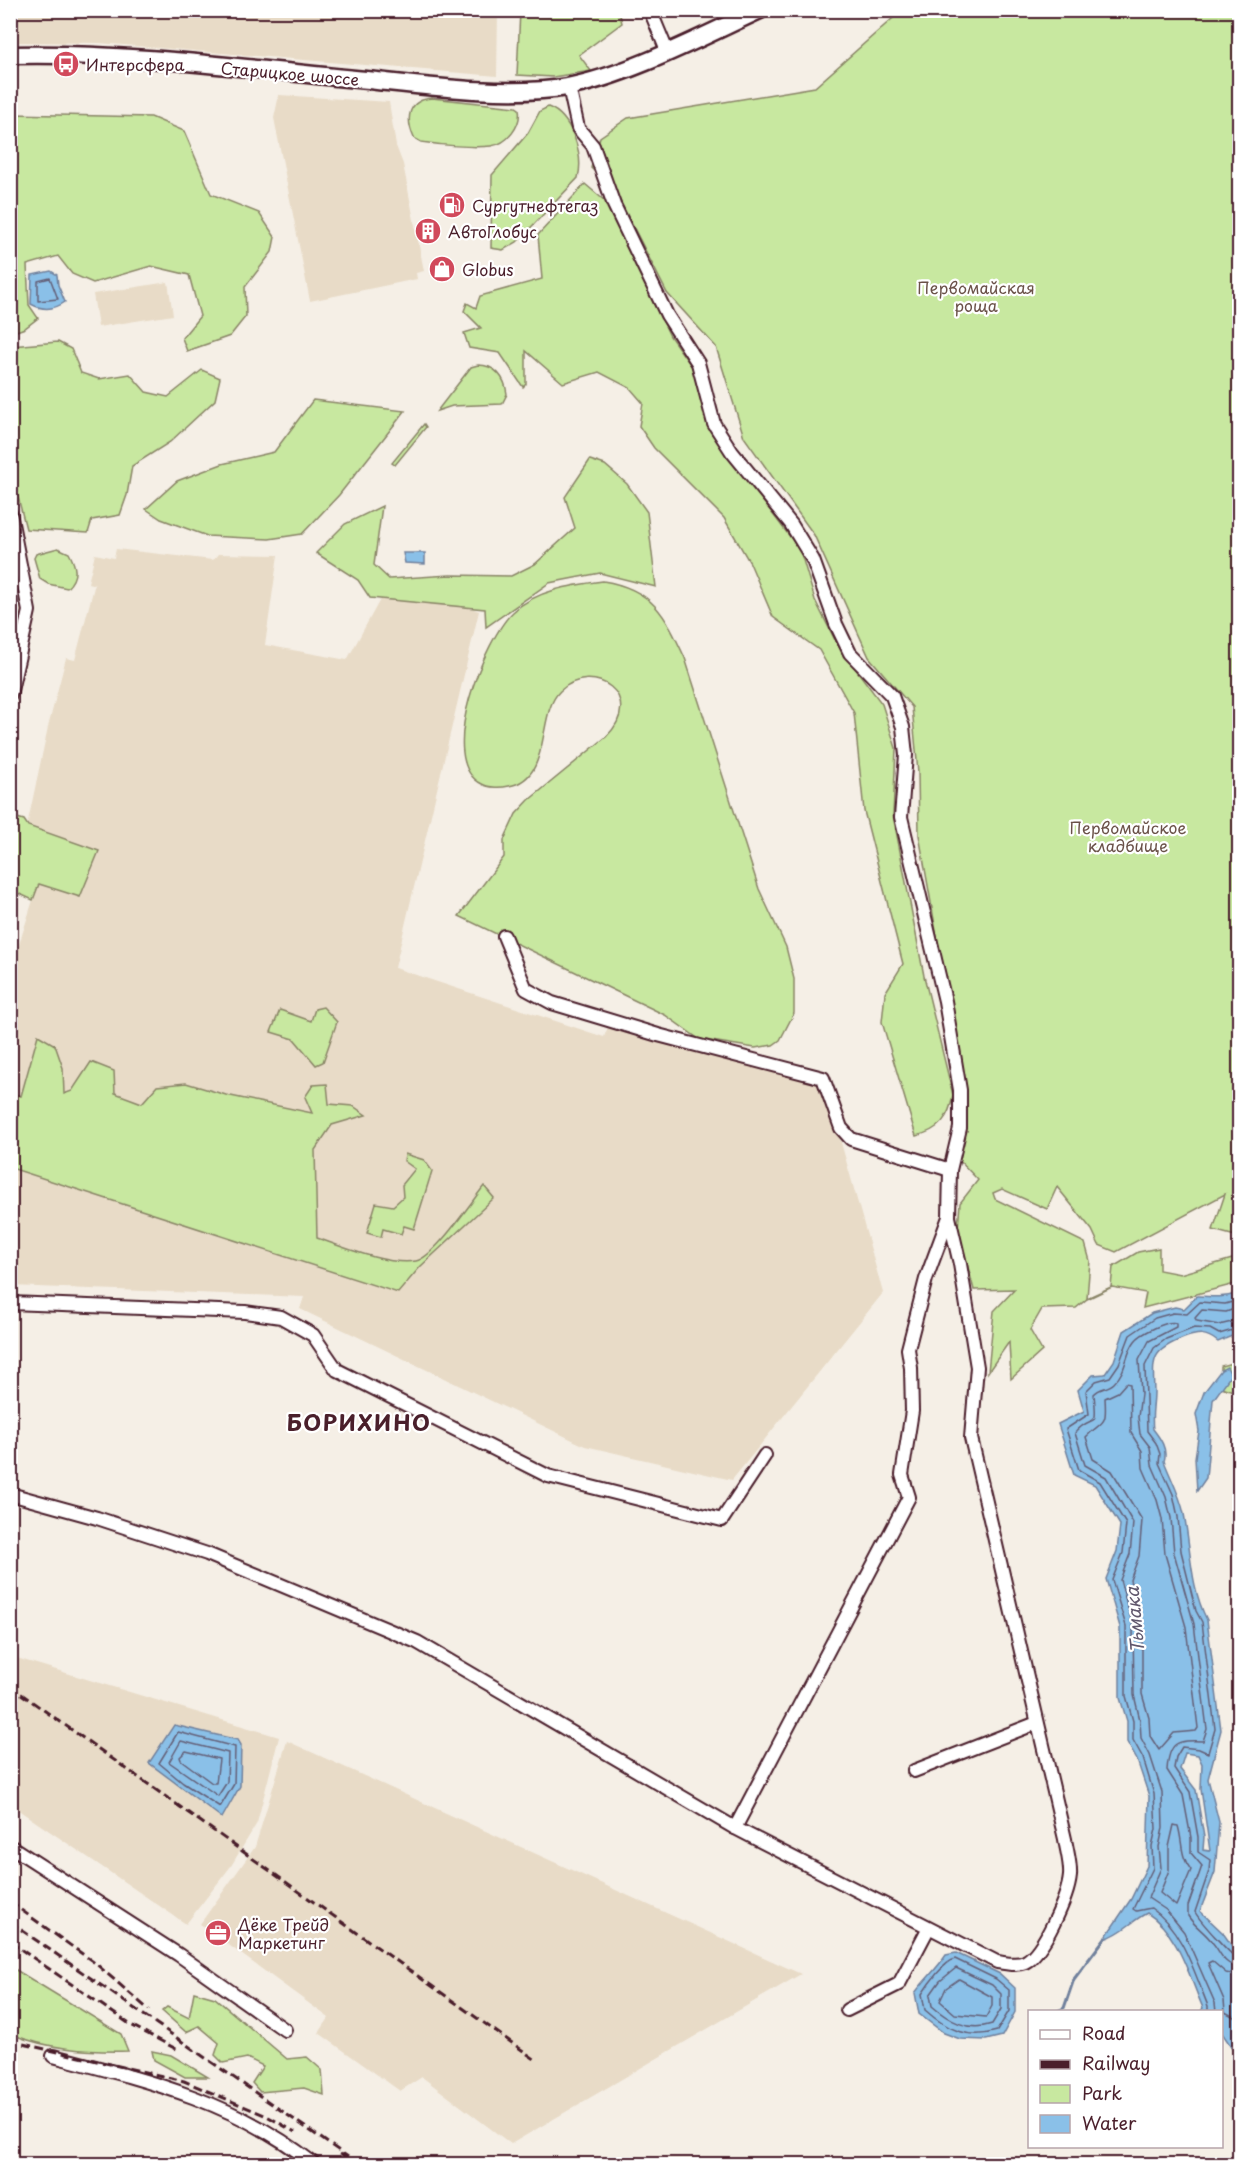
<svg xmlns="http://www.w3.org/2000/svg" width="1250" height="2175" font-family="'Playpen Sans',sans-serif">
  <rect width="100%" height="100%" fill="#f5efe6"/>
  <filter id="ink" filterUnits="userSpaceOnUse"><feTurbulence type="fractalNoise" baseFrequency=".0167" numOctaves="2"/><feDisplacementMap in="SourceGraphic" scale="12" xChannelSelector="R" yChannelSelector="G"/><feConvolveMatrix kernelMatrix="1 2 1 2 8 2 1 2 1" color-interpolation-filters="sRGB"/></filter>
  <g filter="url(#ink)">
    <g fill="#e8dbc7">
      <polygon points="11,10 498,11 497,76 99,43 11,42"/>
      <polygon points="279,95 389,102 396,146 403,164 424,271 416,273 417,279 310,301 274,118"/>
      <polygon points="168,282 173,315 98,327 93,294"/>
      <polygon points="116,549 213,560 218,554 278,555 265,645 347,660 382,596 460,604 479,611 395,968 604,1037 608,1027 825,1085 883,1293 732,1480 585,1446 300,1309 304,1297 11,1286 11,970 38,884 98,851 27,826 48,727 66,658 75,660 94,587 95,585 88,583 95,554 114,558"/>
      <polygon points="11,594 24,598 11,660"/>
      <polygon points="10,1656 279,1737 257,1823 231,1866 186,1924 11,1805"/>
      <polygon points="287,1741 801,1974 511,2144 422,2077 400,2091 319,2033 329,2018 200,1924 255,1847"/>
    </g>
    <g fill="#c8e8a0" stroke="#898466" stroke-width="1.5">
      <polygon points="520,11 619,11 622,23 579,55 591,71 553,77 517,75"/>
      <polygon points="901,11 1239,11 1239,1237 1213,1230 1225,1194 1116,1252 1099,1245 1092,1230 1057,1187 1047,1209 1002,1189 993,1193 995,1199 1085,1243 1090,1261 1087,1298 1111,1287 1113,1267 1138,1252 1159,1248 1159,1270 1180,1274 1239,1257 1239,1283 1143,1308 1146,1293 1112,1287 1087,1299 1076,1308 1042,1309 1030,1330 1042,1351 1011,1379 1009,1342 988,1372 994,1311 1015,1289 974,1290 958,1229 960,1203 978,1180 957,1158 967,1106 919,835 918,772 912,707 869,657 814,535 744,437 716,347 667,293 615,191 591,168 600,137 628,118 815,87"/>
      <path d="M432,98L516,107L519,109C522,126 507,144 491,146C472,148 440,145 421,142L414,138C405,118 408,100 432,98Z"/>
      <path d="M548,107C572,116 584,155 578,178L517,242L503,250L491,248L492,175L528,133L540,111Z"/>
      <polygon points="11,114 151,117 184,131 211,194 259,213 275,237 272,252 245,287 246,316 230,336 187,351 182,338 200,316 189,275 151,266 93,283 72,274 58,256 27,265 29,305 38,318 25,328 11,333"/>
      <path d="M585,184L605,201L670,336L692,367L712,434L800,550L815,600L837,644L882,704L896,748L893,815L924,976L953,1095C949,1118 940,1130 916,1136L882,1022L885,993L903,964L864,811L854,713L819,650L773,617L750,563L724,518L654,448L639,426L643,403L630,388L599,372L563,383L526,351V384L523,387L500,353L469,348L464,333L481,328L464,311L467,303L476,308L480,296L542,279L538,235Z"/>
      <polygon points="58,342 71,349 81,373 99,379 130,374 146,392 168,397 202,370 220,378 215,400 170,442 132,466 127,495 120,515 92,520 88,533 26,529 11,469 11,346"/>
      <path d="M478,365C495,365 505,377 507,394L502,404L452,406L437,411L471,367Z"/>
      <polygon points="313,400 405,411 339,495 302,534 269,539 207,536 161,519 146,509 177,481 222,464 274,452"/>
      <polygon points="424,424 426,427 395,465 392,463"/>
      <polygon points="590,460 605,465 627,484 647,512 656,587 600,573 549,583 486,627 485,609 370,598 358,580 316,553 345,524 382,506 374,565 389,579 450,575 511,576 535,564 575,528 565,497"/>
      <path d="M58,548L69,553C76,566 79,576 67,588L48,584L40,579L34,558L36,554Z"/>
      <path d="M603,581C653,589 665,615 685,658L759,889L786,947L794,979V1013L780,1040L773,1045L755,1048L699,1039L665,1015L459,916L504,857V840L516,814L529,800L606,737C647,696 593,660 560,691C536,714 553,778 509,786C501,788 489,788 482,784C434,761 486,637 513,612C536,590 573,585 603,581Z"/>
      <polygon points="10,816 24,820 28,826 99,851 80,897 39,884 33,900 11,890"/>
      <polygon points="323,1007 337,1022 323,1062 316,1065 294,1039 271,1032 280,1010 311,1021 315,1009"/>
      <path d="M38,1035L55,1045L63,1068L64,1094L72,1091L91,1062L114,1071L115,1093L142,1103L157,1086L186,1083L226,1095L312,1113L305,1097L313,1085L327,1084L329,1104L353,1106L366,1115L332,1125L315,1150L317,1238C343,1247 388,1266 416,1261C434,1258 471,1202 484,1186L494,1198L420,1267L398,1293L11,1168V1093L21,1096Z"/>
      <polygon points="405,1154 424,1160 432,1171 414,1229 404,1226 401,1234 383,1229 381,1237 367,1233 376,1203 393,1206 403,1197 402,1185 415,1169 404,1161"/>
      <polygon points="1239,1361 1239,1393 1221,1387 1221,1366"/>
      <path d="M11,1967L121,2034L128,2051C87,2052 48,2049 11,2034Z"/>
      <polygon points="194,1992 215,1998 287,2059 307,2057 322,2070 324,2095 304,2088 260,2092 252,2083 263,2066 247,2058 223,2063 215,2055 219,2043 199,2026 186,2032 162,2011 167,2007 189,2018"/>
      <polygon points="152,2051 171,2055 208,2077 185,2077 154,2060"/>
    </g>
    <g fill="#8ac0e8" stroke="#70809c" stroke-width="1.5" fill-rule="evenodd">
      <path d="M51,271L57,275L58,285L65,302C54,310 42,310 31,304L32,275Z"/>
      <polygon points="403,553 425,553 425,564 405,563"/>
      <path d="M1239,1293V1333L1218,1342C1206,1332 1198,1333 1184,1338C1150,1351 1153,1359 1154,1392C1154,1404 1151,1416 1153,1429C1160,1438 1168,1449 1164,1461C1171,1479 1180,1495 1184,1514C1191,1549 1190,1587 1207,1620L1221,1730L1208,1779L1219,1822L1215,1872L1200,1911L1223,1933L1239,1956V2058L1222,2033V2012L1201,2011L1203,2008C1189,1976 1178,1932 1147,1913C1131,1921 1122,1934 1104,1939L1131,1899L1147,1866L1149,1796L1137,1760L1127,1742V1721L1120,1698V1627L1106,1579L1117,1551L1120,1525L1095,1485L1074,1475L1058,1424L1084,1411L1078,1390L1093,1375L1105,1374L1114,1361L1124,1331L1152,1313L1175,1307L1184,1309L1197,1296C1212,1297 1225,1298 1239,1293ZM1185,1753L1198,1755L1202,1764L1201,1789L1210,1851L1203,1850L1204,1837L1196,1790L1180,1769Z"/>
      <polygon points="1227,1367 1231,1375 1213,1400 1206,1478 1197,1491 1195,1458 1199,1431 1196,1414 1204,1392 1221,1370"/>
      <polygon points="174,1725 238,1740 241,1745 240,1786 222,1818 149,1763"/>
      <path d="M956,1953L1000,1974L1015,1988V2012L1002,2036L986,2040L960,2039L944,2033L919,2014L915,1993C925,1979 937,1969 946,1955Z"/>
    </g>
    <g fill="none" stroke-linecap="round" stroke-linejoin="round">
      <g stroke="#645f77" stroke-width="1.5">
        <polygon points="50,278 58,299 38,301 38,281"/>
        <polyline points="1240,1307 1226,1312 1202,1310 1195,1318 1197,1321 1219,1325 1240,1320"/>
        <path d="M1240,1328L1219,1334L1210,1329L1194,1328L1166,1339L1154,1348L1145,1366L1147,1431L1156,1443L1160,1454L1159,1463L1173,1494L1178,1517L1181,1551L1196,1611L1202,1622L1215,1729L1208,1753L1199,1749L1182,1747L1176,1757L1174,1768L1190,1792L1198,1837V1852L1210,1860L1209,1871L1195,1912C1199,1920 1234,1959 1240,1960"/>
        <path d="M1126,1383L1130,1384L1131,1433L1142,1451L1143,1468L1157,1500L1162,1519L1165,1554L1186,1627L1198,1728L1196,1731L1174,1733L1159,1750L1150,1736L1149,1718L1142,1694V1624L1130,1580L1139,1556L1142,1520L1112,1471L1093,1459L1086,1437C1103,1419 1107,1428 1105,1398L1118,1392Z"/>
        <polygon points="178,1732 235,1747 234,1784 220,1807 183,1783 159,1763"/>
        <polygon points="181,1741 228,1753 227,1782 218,1796 169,1762"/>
        <polygon points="186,1751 219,1759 216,1783 212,1783 181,1760 180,1757"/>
        <path d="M1174,1825L1178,1826C1183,1843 1180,1856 1191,1870L1176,1906L1160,1893L1169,1870V1847Z"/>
        <path d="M955,1959L996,1979L1009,1990V2011L997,2031C968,2040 946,2029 925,2010L922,1994C929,1983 944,1962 955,1959Z"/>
        <path d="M956,1968L992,1985L1001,1994V2009L992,2024C968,2032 949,2021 932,2006L930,1995L940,1981Z"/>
        <polyline points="1240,1976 1226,1973 1212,1961 1208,1963 1224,2000 1225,2012 1240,2020"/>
        <polygon points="959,1979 992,1997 992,2006 986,2017 955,2014 940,2001 946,1988"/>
        <path d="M1208,2012V2006C1194,1972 1183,1930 1151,1908L1136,1911L1133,1909L1153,1868L1152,1846L1156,1829L1154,1794L1143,1758L1133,1740V1721L1126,1696V1626L1112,1580L1123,1553L1126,1524L1100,1482L1079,1470L1066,1429L1089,1414L1086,1391L1096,1381L1110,1377L1119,1364L1130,1335L1155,1318L1173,1313L1187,1314L1200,1302L1225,1304L1240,1300"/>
        <path d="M1216,2012L1215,2003L1184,1932L1166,1910L1148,1898L1161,1868L1159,1847L1163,1828L1162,1792L1150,1755L1141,1738L1140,1720L1134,1695L1133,1625L1120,1580L1130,1554L1133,1523L1106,1477L1085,1465L1075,1433C1093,1411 1098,1434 1094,1394C1100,1387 1108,1389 1114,1383C1127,1371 1125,1354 1135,1341C1140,1334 1167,1320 1176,1323V1327L1149,1341L1139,1360L1141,1394L1138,1417L1140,1434L1150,1447L1152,1465L1166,1497L1171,1518L1174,1553L1194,1624L1207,1729L1203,1741C1177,1740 1169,1741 1167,1770L1183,1795L1191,1838V1853L1202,1866L1188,1906V1916C1194,1926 1205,1932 1212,1942C1221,1952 1223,1966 1240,1967"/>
      </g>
      <polyline stroke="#70809c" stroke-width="3" points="1055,2012 1064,2008 1074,1979 1105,1938"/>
      <defs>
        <g id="minor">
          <polyline points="650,10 667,51"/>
          <polyline points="10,513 29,611 10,695"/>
          <polyline points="504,936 526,989 552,1003 658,1035 823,1078 841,1128 851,1139 950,1170"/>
          <polyline points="10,1303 245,1312 281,1317 313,1335 337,1370 548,1476 722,1520 765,1455"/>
          <path d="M10,1494L97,1518L207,1554L417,1642L735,1828L997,1962C1006,1963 1016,1966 1025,1962C1043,1953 1068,1897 1070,1876C1071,1864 1067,1852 1065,1839L971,1438L977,1367L960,1264L949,1217L950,1170L960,1128V1090L945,1001L901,817L906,755L903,727L892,696L850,653L836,624L813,560L791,524L732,452L714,424L698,363L667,315L614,205L593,146L578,128L569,87"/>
          <polyline points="914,1771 1037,1723"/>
          <polyline points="735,1828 909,1497 902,1475 912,1411 911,1368 908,1349 926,1279 949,1217"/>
          <polyline points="10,1846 179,1955 285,2030"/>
          <polyline points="847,2010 899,1984 928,1929"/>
          <path d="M53,2056C146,2080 237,2102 314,2164"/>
        </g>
        <path id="major" d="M10,55C133,52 255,70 377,81C432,87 513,97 567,87C627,76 703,36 760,10"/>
      </defs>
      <use href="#minor" stroke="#4a1f2b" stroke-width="16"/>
      <use href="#major" stroke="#4a1f2b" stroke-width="21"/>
      <use href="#minor" stroke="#fff" stroke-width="12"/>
      <use href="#major" stroke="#fff" stroke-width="16"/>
      <g stroke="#4a1f2b" stroke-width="3" stroke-dasharray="9 4.5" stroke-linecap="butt">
        <polyline points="10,1686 536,2060"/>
        <polyline points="10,1902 95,1963 149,2010"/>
        <polyline points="10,1922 348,2157"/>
        <polyline points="10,1942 131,2025 180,2051"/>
        <polyline points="10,2041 184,2081 267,2116 295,2132"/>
        <polyline points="340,2154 361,2164"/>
      </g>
    </g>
  </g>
  <defs>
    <symbol id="bus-disc" viewBox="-11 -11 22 22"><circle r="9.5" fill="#d1495b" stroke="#fff"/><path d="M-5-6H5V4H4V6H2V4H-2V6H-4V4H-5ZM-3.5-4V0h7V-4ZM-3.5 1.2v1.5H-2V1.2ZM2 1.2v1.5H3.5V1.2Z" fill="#fff"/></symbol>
    <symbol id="fuel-disc" viewBox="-11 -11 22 22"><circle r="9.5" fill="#d1495b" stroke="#fff"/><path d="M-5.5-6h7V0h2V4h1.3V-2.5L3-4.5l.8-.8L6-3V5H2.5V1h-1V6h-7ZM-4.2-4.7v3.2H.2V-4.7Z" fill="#fff"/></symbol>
    <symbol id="building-disc" viewBox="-11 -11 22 22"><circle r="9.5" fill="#d1495b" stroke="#fff"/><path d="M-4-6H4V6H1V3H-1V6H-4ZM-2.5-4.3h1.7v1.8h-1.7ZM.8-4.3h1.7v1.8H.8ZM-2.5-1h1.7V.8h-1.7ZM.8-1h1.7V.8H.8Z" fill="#fff"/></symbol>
    <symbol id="shop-disc" viewBox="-11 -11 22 22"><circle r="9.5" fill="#d1495b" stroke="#fff"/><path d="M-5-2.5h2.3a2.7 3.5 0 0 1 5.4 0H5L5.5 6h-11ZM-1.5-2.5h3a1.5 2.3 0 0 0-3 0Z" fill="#fff"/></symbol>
    <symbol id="office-disc" viewBox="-11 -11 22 22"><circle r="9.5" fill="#d1495b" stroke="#fff"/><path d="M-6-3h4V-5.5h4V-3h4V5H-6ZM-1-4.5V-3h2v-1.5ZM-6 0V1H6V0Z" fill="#fff"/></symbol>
  </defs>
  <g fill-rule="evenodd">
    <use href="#bus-disc" x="51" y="49" width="30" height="30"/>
    <use href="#fuel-disc" x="437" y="190" width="30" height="30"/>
    <use href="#building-disc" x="413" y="216" width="30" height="30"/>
    <use href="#shop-disc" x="427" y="254" width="30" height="30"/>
    <use href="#office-disc" x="203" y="1918" width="30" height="30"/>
  </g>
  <g text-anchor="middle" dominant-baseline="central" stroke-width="4.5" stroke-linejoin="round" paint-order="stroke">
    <g font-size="16" fill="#4a1f2b" stroke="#fff" text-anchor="start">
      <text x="86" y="64">Интерсфера</text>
      <text x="472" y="205">Сургутнефтегаз</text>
      <text x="448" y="231">АвтоГлобус</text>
      <text x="462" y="269">Globus</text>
      <text x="238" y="1924">Дёке Трейд<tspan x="238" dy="18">Маркетинг</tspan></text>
    </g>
    <g font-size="16" fill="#4a1f2b" stroke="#fff">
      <text transform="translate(290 73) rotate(5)">Старицкое шоссе</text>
    </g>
    <g font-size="16" fill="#6a5148" stroke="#fff">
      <text x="976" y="287">Первомайская<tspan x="976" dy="18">роща</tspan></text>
      <text x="1128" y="827">Первомайское<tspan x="1128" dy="18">кладбище</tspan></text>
    </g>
    <g font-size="18" font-style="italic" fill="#60576d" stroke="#fff">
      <text transform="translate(1134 1620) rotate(-95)">Тьмака</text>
    </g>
    <g font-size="22" font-weight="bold" letter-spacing="1.5" fill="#4a1f2b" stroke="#fff">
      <text x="359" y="1421">БОРИХИНО</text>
    </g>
  </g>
  <rect width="1250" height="2175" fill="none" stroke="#fff" stroke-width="36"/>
  <rect x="18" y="18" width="1214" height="2139" fill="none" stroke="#4a1f2b" stroke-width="2" filter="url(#ink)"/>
  <rect x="1028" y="2010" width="195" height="138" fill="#ffffff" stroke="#b7a5aa" stroke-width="1.5"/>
  <rect x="1040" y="2030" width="30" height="9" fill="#ffffff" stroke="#b7a5aa" stroke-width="1.5"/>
  <text x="1082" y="2040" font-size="18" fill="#4a1f2b">Road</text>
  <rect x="1040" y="2060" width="30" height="9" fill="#4a1f2b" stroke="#b7a5aa" stroke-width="1.5"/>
  <text x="1082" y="2070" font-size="18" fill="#4a1f2b">Railway</text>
  <rect x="1040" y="2085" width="30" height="18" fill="#c8e8a0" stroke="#b7a5aa" stroke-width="1.5"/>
  <text x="1082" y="2100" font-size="18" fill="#4a1f2b">Park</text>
  <rect x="1040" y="2115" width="30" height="18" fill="#8ac0e8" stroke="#b7a5aa" stroke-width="1.5"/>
  <text x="1082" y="2130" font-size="18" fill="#4a1f2b">Water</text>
</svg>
